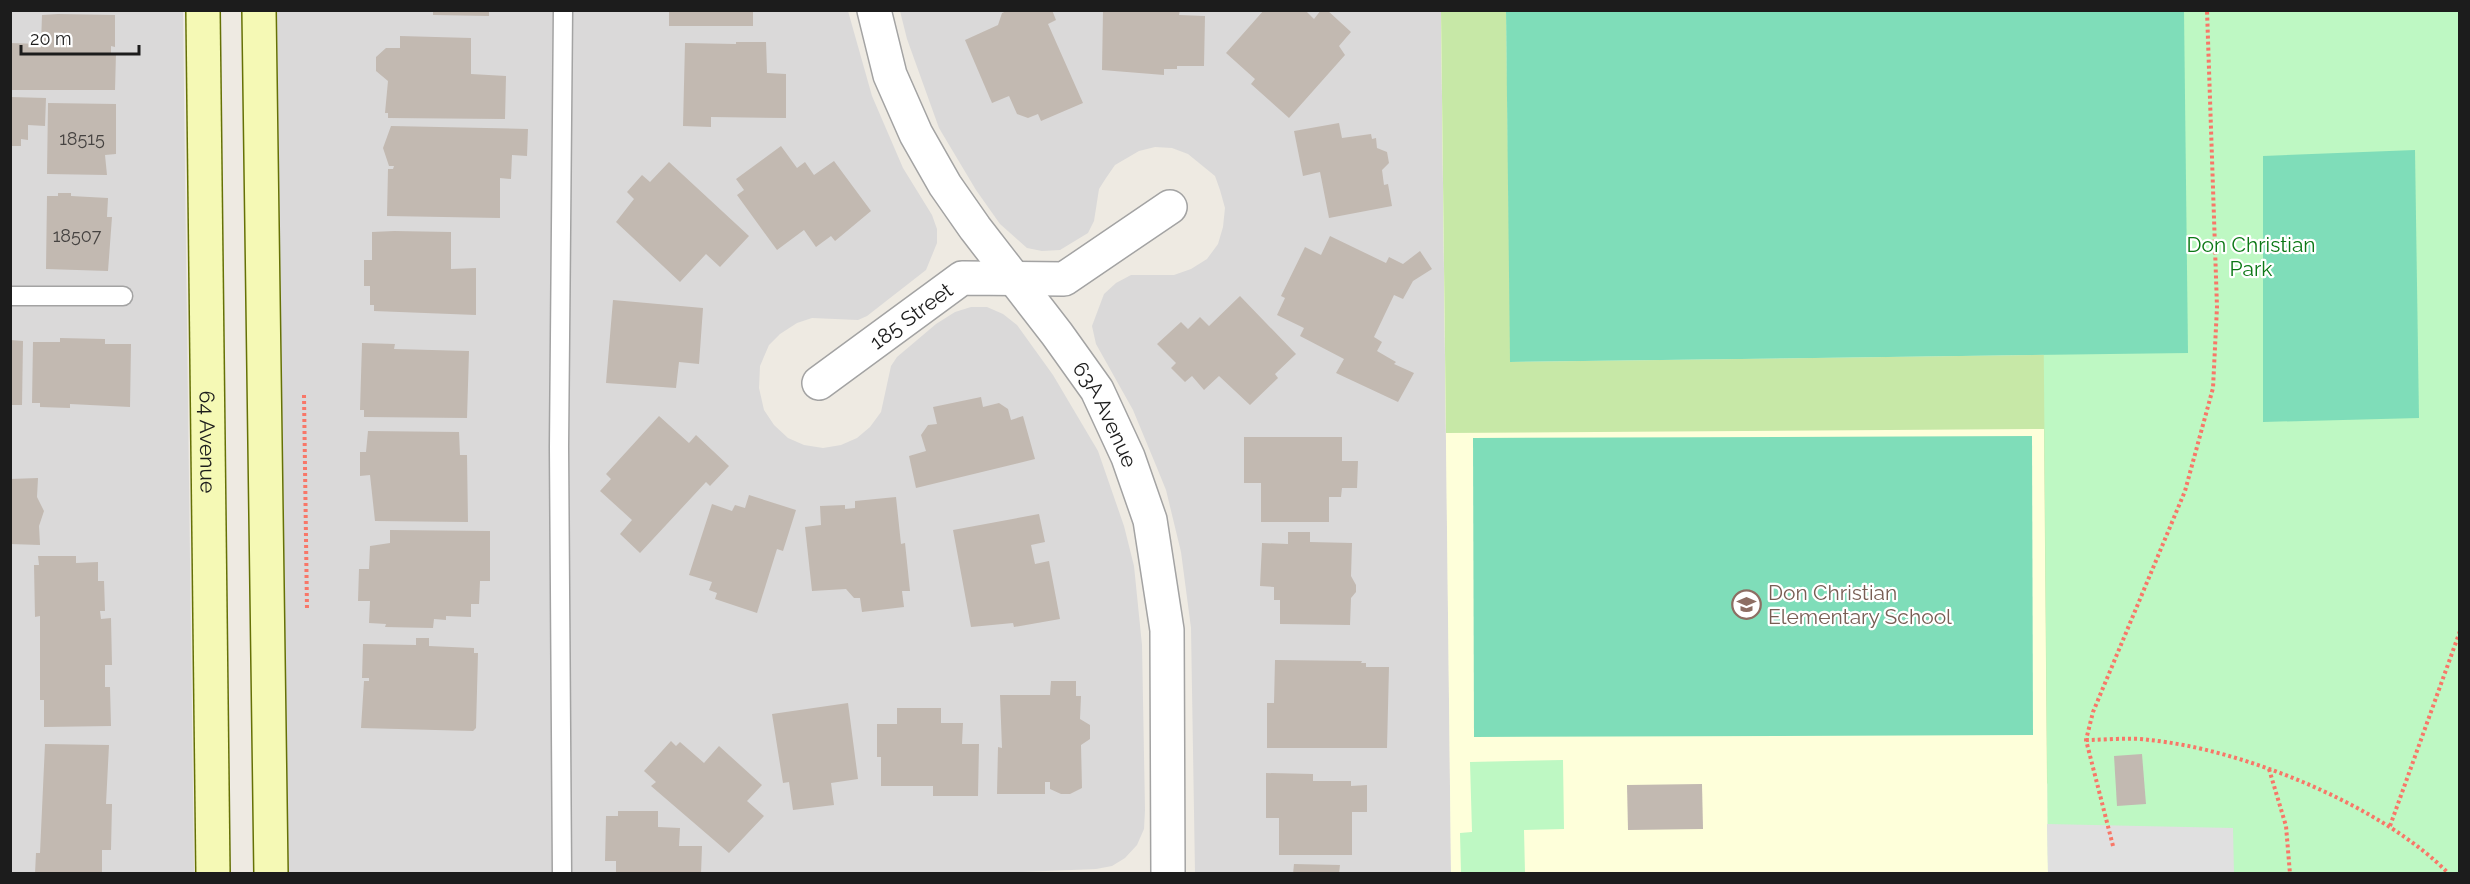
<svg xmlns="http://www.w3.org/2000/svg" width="2470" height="884" font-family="Raleway,sans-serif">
  <rect width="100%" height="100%" fill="#eeeae2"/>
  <g fill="#dad9d9">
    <polygon points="10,11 183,11 194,873 11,873"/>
    <polygon points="277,11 848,11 872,96 903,168 932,215 937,229 937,243 926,270 867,316 858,320 812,318 797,323 780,334 769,345 760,366 759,388 764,410 774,425 788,438 804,445 823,448 841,445 857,438 870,427 881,412 891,366 897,357 936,324 955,312 971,307 987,307 1003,314 1017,325 1053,375 1098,451 1124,526 1134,566 1142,645 1145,810 1144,829 1137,845 1125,858 1112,866 1096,869 969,874 288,873"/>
    <polygon points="900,11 1441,11 1451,873 1195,873 1191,628 1181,552 1166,490 1155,463 1133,410 1096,344 1092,326 1104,294 1116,283 1131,275 1174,275 1191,269 1207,259 1218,244 1223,227 1225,208 1220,190 1215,176 1188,154 1172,148 1155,147 1139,151 1115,165 1106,178 1099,189 1094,221 1088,233 1060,250 1042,251 1027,248 1000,224 976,190 939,128 907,39"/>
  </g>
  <polygon fill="#feffda" points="1441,11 2041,11 2048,873 1451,873"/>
  <polygon fill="#c7e8a7" points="1441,11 1506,11 1511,362 2188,353 2050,786 2047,783 2044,429 1446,433"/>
  <g fill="#bef8c3">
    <polygon points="2041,11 2459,11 2459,873 2048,873"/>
    <polygon points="1563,760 1564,829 1524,830 1525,873 1461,873 1460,833 1472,832 1470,762"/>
  </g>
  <g fill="#7fddb9">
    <polygon points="1506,11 2184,11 2188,353 1510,362"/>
    <polygon points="2415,150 2419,418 2263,422 2263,156"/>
    <polygon points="2032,436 2033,735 1474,737 1473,438"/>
  </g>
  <polygon fill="#e0e0e0" points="2047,824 2233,828 2234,873 2048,873"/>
  <g fill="#c2b9b1">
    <polygon points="433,10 489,10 489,16 433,15"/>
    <rect x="669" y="10" width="84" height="16"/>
    <polygon points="1009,10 1052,10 1056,20 1048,24 1083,103 1041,121 1038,114 1028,118 1017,114 1009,96 992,103 965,40 998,25 1002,13"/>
    <polygon points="1103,10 1180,10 1179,15 1205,16 1204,66 1177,66 1177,69 1164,69 1164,75 1102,70"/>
    <polygon points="1264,10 1305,10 1314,19 1321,10 1327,10 1351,32 1339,46 1345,55 1289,118 1251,84 1255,79 1226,53"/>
    <polygon points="58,14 115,15 115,47 111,46 111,53 116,53 115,90 10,90 10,43 41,44 42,15"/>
    <polygon points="400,36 471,38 471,74 506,76 505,119 388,118 388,113 385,113 388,81 376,71 376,57 386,48 400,48"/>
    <polygon points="736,42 766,42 767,73 786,74 786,118 711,117 711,127 683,126 685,43 736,44"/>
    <polygon points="10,97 46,98 45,126 28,125 28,140 21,139 21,146 10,146"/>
    <polygon points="48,103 116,104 116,154 105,155 107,175 47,174"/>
    <polygon points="1339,123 1342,138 1371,134 1372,139 1376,138 1377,148 1387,152 1389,163 1382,170 1384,185 1388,184 1392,206 1329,218 1320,172 1303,176 1294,131"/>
    <polygon points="391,126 528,129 527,156 512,155 511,179 500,178 500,218 387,216 388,169 393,169 394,166 389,166 383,148"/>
    <polygon points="781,146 797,168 805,162 814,175 834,161 871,211 835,241 831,236 816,247 804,230 777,250 737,195 744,190 736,179"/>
    <polygon points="669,162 749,236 720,267 706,254 680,282 616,222 634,199 627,192 642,175 650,182"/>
    <polygon points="58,193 71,193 71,196 108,198 107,217 112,217 108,271 46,269 47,196 58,196"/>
    <polygon points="394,231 451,232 451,269 476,268 476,315 374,311 374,305 370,305 370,286 364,286 364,260 372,260 372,232"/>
    <polygon points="1330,236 1386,263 1389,257 1403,264 1420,251 1432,269 1413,281 1403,299 1394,295 1374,337 1382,342 1377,351 1396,362 1394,364 1414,373 1398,402 1336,373 1344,359 1300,336 1304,328 1277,315 1285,298 1281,296 1305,247 1321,255"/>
    <polygon points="1240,296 1296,354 1275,374 1278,378 1250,405 1219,376 1204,390 1192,376 1185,382 1171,368 1176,363 1157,344 1181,322 1188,329 1200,317 1209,326"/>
    <polygon points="613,300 703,308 699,364 679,362 676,388 606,383"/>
    <polygon points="60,338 105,339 105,344 131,344 130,407 70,404 70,408 40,407 40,403 32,403 33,342 60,342"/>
    <polygon points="10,340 23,341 22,405 10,405"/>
    <polygon points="362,343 395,344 394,349 469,351 467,418 364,417 364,410 360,410"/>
    <polygon points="981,397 983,407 999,403 1008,409 1011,420 1023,416 1035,459 916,488 909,456 926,451 921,435 928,425 937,424 933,407"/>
    <polygon points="659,416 689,443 696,435 729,466 710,486 706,482 640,553 620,534 632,520 600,491 611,479 606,474"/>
    <polygon points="368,431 459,432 460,455 467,455 468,522 375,521 370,475 360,476 360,452 366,452"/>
    <polygon points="1244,437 1342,437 1342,461 1358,461 1357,488 1342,488 1341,497 1329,497 1329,522 1261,522 1261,483 1244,483"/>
    <polygon points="38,478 37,497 44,511 39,526 40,545 10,544 10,479"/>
    <polygon points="749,495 796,510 783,551 777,549 757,613 715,599 717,593 709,590 712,582 689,575 712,504 732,511 735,505 745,508"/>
    <polygon points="896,497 901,544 905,543 910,591 902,591 904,607 862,612 860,598 854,598 846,589 812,591 805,527 821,525 820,506 845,505 845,509 855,508 855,501"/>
    <polygon points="1039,514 1045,542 1031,545 1035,564 1049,561 1060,619 1014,627 1013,623 971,627 953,530"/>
    <polygon points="390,530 490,531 490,581 480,581 479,604 471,604 471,617 446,616 446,620 434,619 433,628 385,627 386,624 369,623 370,601 358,601 359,569 369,569 370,546 390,543"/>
    <polygon points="1288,532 1310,532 1310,542 1352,543 1351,576 1356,585 1356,592 1351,598 1350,625 1280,624 1280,600 1274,600 1274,587 1260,586 1262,543 1288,544"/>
    <polygon points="38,556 76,556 76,563 98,562 98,581 104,581 105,611 100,611 101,619 111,618 112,665 105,665 105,687 110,687 111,726 44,727 44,700 40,700 40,616 35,617 34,565 39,565"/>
    <polygon points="416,638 429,638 429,646 474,648 474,653 478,653 476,728 473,731 361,728 364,681 369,681 369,678 362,678 363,644 416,645"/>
    <polygon points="1275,660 1362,661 1361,663 1366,663 1366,667 1389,667 1387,748 1267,748 1267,703 1274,703"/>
    <polygon points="1051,681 1076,681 1076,696 1081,696 1080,719 1090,725 1090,739 1081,745 1082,788 1070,794 1061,794 1050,789 1050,782 1045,782 1045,794 997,794 998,747 1002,748 1000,695 1050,695"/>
    <polygon points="848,703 858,779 831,783 834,805 793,810 789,782 783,783 772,714"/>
    <polygon points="897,708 941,708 941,723 963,723 962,744 979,744 978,796 933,796 933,786 881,786 881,757 877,757 877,724 897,724"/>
    <polygon points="671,741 676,746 680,742 704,763 719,746 762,785 747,801 764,816 729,853 651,786 656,782 644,771"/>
    <polygon points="45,744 109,745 106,804 112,804 111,850 102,850 102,874 35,874 36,853 40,853"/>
    <polygon points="2142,754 2146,804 2117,806 2114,756"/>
    <polygon points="1266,773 1313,774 1313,781 1351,781 1351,786 1367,785 1367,812 1352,812 1352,855 1279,855 1279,818 1266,818"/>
    <polygon points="1702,784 1703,829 1628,830 1627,785"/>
    <polygon points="618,811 658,811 658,827 680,828 679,846 702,846 701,874 616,874 616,861 605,861 606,816 618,816"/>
    <polygon points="1294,864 1340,865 1339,874 1293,874"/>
  </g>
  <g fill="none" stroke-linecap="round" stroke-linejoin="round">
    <defs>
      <g id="service">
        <polyline points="10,296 123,296"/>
        <polyline points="562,874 559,447 563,10"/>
      </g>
      <g id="minor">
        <path id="s1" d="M874,10L890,75L916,134L945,185L975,228L1057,334L1097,390L1128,457L1150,520L1167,630L1168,874"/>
        <path id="s2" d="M819,383L962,278L1064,279L1170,207"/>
      </g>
      <g id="secondary">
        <path id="s3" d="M203,10L213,874"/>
        <polyline points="259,10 271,874"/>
      </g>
    </defs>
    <use href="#service" stroke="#a3a3a3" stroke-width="21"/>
    <use href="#minor" stroke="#a3a3a3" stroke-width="36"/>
    <use href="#secondary" stroke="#657106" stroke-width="36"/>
    <g stroke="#f87768" stroke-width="4" stroke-dasharray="3 3" stroke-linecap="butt">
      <polyline points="304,395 307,609"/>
      <path d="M2086,740C2106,740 2129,737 2149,740C2243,749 2383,806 2449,874"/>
      <polyline points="2269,769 2286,826 2290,874"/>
      <polyline points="2390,826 2460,631"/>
      <polyline points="2113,846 2086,740 2093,712 2185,491 2213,388 2217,307 2207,10"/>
    </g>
    <use href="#service" stroke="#fff" stroke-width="18"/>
    <use href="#minor" stroke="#fff" stroke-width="33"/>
    <use href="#secondary" stroke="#f5f9b5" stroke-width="33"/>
  </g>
  <defs>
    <symbol id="school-ring" viewBox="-11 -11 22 22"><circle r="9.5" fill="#fff" stroke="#8d6e63" stroke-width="1.5"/><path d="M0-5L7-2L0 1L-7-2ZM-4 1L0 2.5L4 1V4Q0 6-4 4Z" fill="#8d6e63"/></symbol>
  </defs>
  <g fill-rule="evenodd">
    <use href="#school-ring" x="1730" y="588" width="33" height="33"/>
  </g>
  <g text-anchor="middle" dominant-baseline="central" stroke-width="4.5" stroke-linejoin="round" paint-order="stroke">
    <g font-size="18" fill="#464341">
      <text x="82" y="138">18515</text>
      <text x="77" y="235">18507</text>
    </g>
    <g font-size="21" fill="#0c7816" stroke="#fff">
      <text x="2251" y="244">Don Christian<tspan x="2251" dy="24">Park</tspan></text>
    </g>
    <g font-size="21" fill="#1c1c1c" stroke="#fff">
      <text stroke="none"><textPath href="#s2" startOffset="114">185 Street</textPath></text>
      <text stroke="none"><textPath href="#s1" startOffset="471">63A Avenue</textPath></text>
      <text stroke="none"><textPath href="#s3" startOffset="432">64 Avenue</textPath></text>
    </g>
    <g font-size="21" fill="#785e54" stroke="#fff" text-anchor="start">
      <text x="1768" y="592">Don Christian<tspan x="1768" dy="24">Elementary School</tspan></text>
    </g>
  </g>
  <rect width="2470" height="884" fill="none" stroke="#1c1c1c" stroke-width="24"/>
  <path d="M21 45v9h118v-9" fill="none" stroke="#1c1c1c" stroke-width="3"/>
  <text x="30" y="45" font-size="18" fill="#1c1c1c" stroke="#ffffff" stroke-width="4.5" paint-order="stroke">20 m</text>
</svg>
